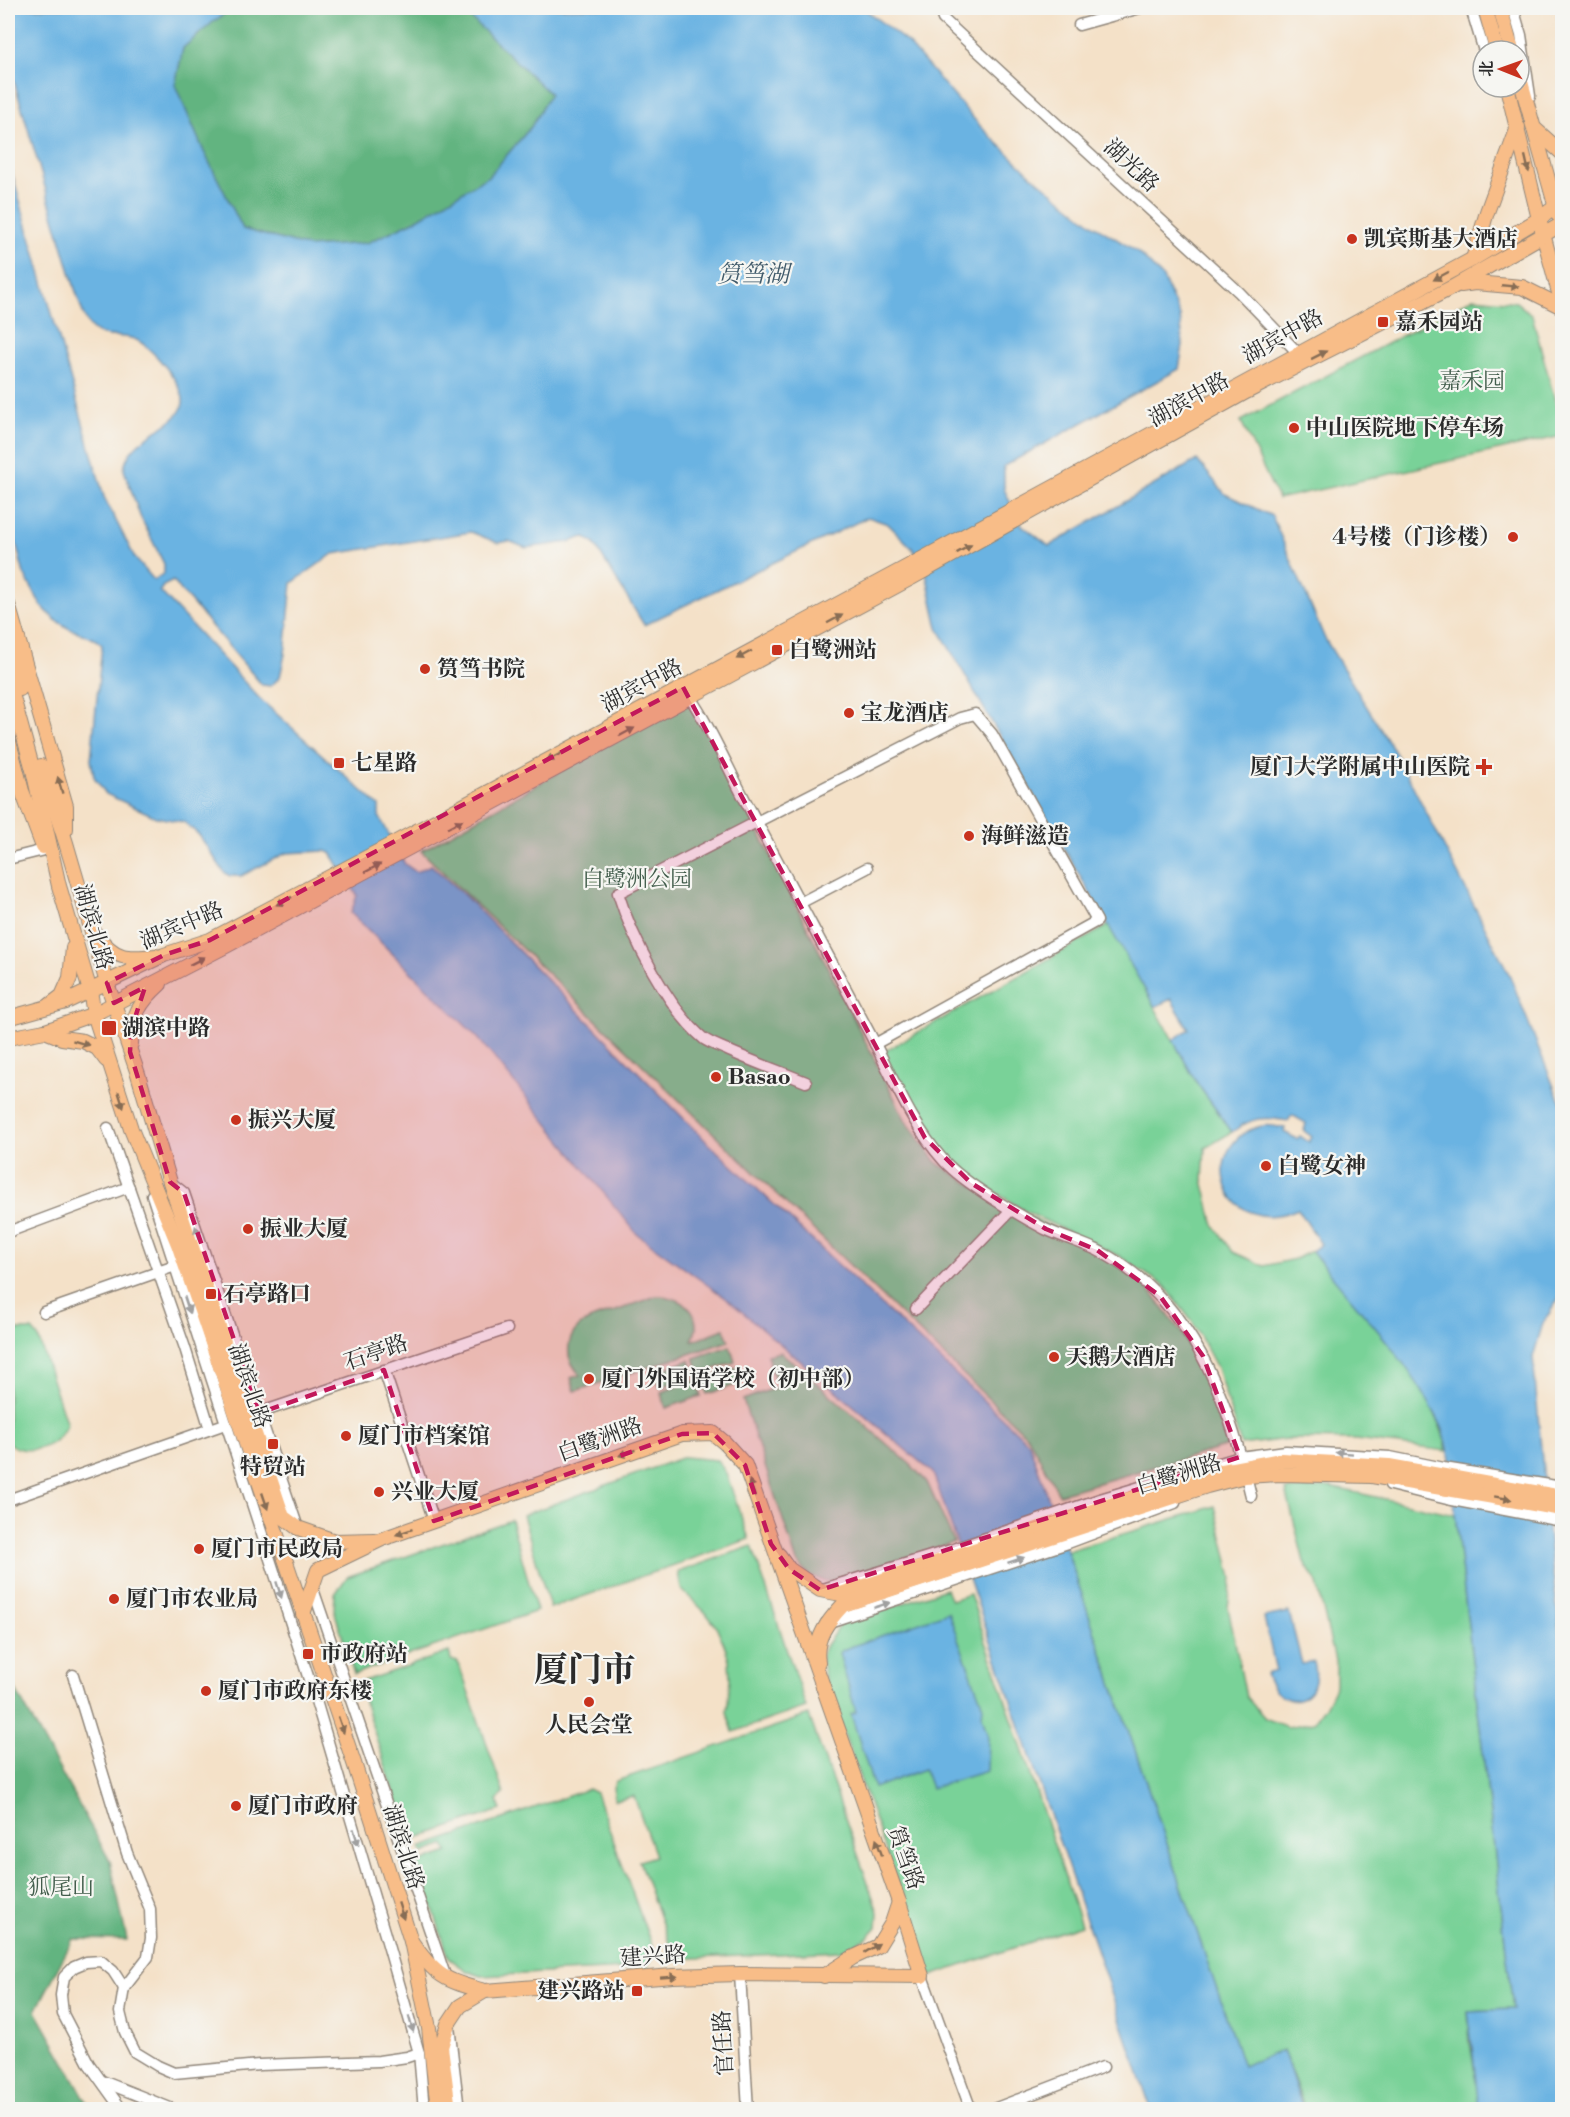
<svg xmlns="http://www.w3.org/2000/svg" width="1570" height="2117" font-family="'Libre Bodoni','Noto Serif SC',serif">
  <rect width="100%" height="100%" fill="#f6f6f2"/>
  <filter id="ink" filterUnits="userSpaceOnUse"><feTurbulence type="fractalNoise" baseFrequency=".0167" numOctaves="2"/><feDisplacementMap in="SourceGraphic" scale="12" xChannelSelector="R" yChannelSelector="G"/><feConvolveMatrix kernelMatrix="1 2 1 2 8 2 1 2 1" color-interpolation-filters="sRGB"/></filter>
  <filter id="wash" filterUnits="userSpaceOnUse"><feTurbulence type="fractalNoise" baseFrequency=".008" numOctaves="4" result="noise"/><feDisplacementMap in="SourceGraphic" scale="24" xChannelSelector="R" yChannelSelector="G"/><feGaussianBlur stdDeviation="1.35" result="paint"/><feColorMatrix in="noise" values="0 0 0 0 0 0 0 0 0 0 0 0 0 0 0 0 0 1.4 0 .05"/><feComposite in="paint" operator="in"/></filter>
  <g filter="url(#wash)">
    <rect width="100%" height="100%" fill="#f4e1c8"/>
    <g fill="#79d298" stroke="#527e62" stroke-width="1.5">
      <polygon points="1473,298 1516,302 1532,315 1562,427 1562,436 1278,499 1241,421"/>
      <polygon points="690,697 906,1121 938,1164 1001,1203 1097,1250 1141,1279 1182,1333 1209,1387 1228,1446 1059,1494 1028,1437 421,851"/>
      <path d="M1109,925L1197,1083L1232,1132L1205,1148L1203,1180L1214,1225L1233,1252L1264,1266L1295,1259L1312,1251C1356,1308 1434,1379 1447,1451L1356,1440L1287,1439L1241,1445L1217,1368L1193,1323L1165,1286L1119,1256L1025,1211L959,1169L918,1120L883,1052Z"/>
      <path d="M656,1296C675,1295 697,1306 696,1328C696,1332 693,1337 692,1341L724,1329L729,1341L575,1391L571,1378L580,1375C572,1365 567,1358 569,1345C573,1321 597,1317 616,1311C629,1306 643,1301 656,1296Z"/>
      <path d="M16,1330H32L38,1337L67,1425C64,1429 62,1434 58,1438C47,1450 20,1455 8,1442V1332Z"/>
      <polygon points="730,1346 735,1362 700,1374 694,1358"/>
      <polygon points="781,1352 910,1464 927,1482 954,1542 830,1582 810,1576 797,1562 743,1400 777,1387 767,1355"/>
      <polygon points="690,1360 695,1376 660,1387 654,1372"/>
      <polygon points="737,1367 742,1383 707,1394 701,1379"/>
      <polygon points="696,1380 701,1396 666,1408 661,1392"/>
      <polygon points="684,1457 717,1460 726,1473 749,1539 550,1608 523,1515"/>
      <polygon points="1330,1487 1455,1514 1513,2009 1468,2011 1470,2043 1481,2109 1305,2109 1283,2050 1243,2067 1067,1551 1215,1506 1232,1578 1228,1607 1246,1697 1265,1718 1287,1727 1314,1722 1325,1707 1336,1685 1336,1665 1317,1583 1304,1562 1286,1490"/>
      <polygon points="511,1520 537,1611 354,1674 334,1610 335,1594 347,1577"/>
      <polygon points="752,1546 806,1707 733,1732 727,1712 730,1679 729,1660 724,1644 716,1626 705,1612 681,1589 678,1572"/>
      <polygon points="946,1589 951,1600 970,1594 1081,1925 931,1976 826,1684 821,1656 826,1645 841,1624"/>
      <polygon points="449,1652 451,1660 458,1662 504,1794 497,1800 501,1810 410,1840 358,1683"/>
      <polygon points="809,1715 878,1912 877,1927 867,1938 841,1951 675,1959 639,1861 655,1856 634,1796 615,1800 613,1787 616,1781"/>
      <polygon points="588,1789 596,1793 654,1952 647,1968 481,1976 467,1971 449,1958 418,1863 448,1852 445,1845 423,1853 420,1848"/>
    </g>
    <g fill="#62b480" stroke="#467056" stroke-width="1.5">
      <polygon points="233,8 456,8 471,18 551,94 531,127 489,176 416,220 367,243 309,247 243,229 204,152 175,85 183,48 213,22"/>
      <polygon points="8,1676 110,1861 127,1940 73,1939 36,2011 91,2109 8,2109"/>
    </g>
    <g fill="#6ab3e2" stroke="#4a6f86" stroke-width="1.5">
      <path d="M8,8H233L213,22L183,48L175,85L204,152L243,229L309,247L367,243L416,220L489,176L531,127L550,94L471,18L456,8H863L908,43L981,127L1032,176L1095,226L1138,252L1163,278L1180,316L1183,345L1179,369L1004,466V489L1017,516L1022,525L1049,546L1197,460L1225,494L1272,516L1325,639L1399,759L1510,976L1558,1097L1562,1103V1293L1543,1323L1533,1357L1549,1540L1562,1650V2109H1479L1468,2011L1513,2009L1455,1514C1454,1486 1452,1460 1444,1433C1440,1420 1431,1407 1425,1396C1392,1341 1350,1301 1312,1251L1321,1244L1298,1209C1221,1242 1196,1141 1262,1126C1269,1124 1278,1127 1285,1128L1284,1132L1297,1139L1300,1136L1309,1142L1312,1137L1304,1131L1306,1123L1292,1115L1288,1121C1264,1116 1252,1117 1232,1132L1197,1083L1173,1040L1189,1029L1171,999L1155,1007L938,628L925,568L920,559L911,547L888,524L868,517L644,625L594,543L584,537L569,542L526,548L509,541L498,543L471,532L333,554L292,583L285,654L280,677L271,686L262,685L173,581L163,586L160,591L260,699L379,806V816L405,864L416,872L431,865L465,896L704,1139L1029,1443L1067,1551L1243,2066L1283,2050L1303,2109H1151L933,1473L727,1299L637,1234L478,1038L351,913L357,895L331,853L325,851L286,853L241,876H230L224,872L199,835L184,822L156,817L106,794L94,777L91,760L102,645L96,640L68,628L54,619L41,605L24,574L8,513V159L104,497L135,558L154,580L164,573V564L140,516L124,470C127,435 180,428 183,403C185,386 150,344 134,339C122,334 104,339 94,331C83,322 80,301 75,289L8,61Z"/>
      <polygon points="948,1612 983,1706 982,1716 988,1736 987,1771 931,1788 924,1769 874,1788 851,1714 856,1712 839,1653 842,1650"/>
      <path d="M1289,1612L1302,1664L1314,1662C1325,1702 1279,1716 1266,1674L1276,1671L1264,1617Z"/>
    </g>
  </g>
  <g filter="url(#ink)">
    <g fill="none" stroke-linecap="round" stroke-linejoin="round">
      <defs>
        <g id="minor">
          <polyline points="939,8 943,19 1239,292 1298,353"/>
          <polyline points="1471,8 1484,51"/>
          <polyline points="1513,8 1521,35 1530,96"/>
          <polyline points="1079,25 1140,8"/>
          <path d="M687,693C709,724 727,766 745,800C787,878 828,956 870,1034C893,1078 911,1124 944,1161C965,1184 1017,1214 1045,1229C1062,1237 1080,1242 1097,1250C1192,1298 1228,1398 1251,1496"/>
          <polyline points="8,859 44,850"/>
          <polyline points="800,903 867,868"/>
          <path d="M806,1082C779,1071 751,1061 725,1049C718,1046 710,1043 704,1039C668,1009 632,938 618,893L960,718L975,714L992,734L1097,921L875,1044"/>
          <polyline points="108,1128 185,1348 210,1429"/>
          <polyline points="170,1182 184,1193 298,1528"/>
          <polyline points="152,1195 316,1701 386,1938 419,2053 424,2110"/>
          <polyline points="8,1232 129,1187"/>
          <polyline points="916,1309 1011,1210"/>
          <polyline points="44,1312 175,1266"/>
          <polyline points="384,1370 434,1521"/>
          <polyline points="259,1413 507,1329"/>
          <polyline points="1390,1485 1447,1499 1562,1521"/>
          <polyline points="8,1500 225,1424"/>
          <polyline points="312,1586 446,1978"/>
          <polyline points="823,1589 954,1549 1100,1499 1240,1457 1286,1451 1390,1457 1444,1468 1562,1487"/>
          <polyline points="826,1623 1068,1543 1175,1503"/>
          <polyline points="73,1675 127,1853 150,1909 151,1938 148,1957 124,1988 120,2012 125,2032 135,2052 158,2066 174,2073 259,2065 379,2061 407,2057 419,2053"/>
          <polyline points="740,1974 748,2110"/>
          <polyline points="922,1976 971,2110"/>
          <polyline points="449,2026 459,2110"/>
          <polyline points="102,2081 175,2110"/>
          <polyline points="122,2110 89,2064 63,2014 61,1995 64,1977 74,1967 86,1962 101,1961 113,1971 124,1988"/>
          <polyline points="991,2110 1103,2067"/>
        </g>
        <g id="major">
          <polyline points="1485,8 1497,51"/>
          <polyline points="1500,8 1512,51"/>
          <polyline points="1519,75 1558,215"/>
          <polyline points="1507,87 1539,219 1562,304"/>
          <polyline points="1535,129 1562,153"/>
          <polyline points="1473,259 1487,212 1518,127"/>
          <polyline points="1461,285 1475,283 1522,287 1562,307"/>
          <polyline points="8,604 66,806 66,829"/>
          <polyline points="8,644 20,689"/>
          <polyline points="8,679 33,770 59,886 90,991 94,1014 131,1129 178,1244 208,1331 354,1763 411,1941 429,2028 438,2110"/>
          <polyline points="8,738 22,791 43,847"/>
          <polyline points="41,766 66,843 107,983 138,1074 170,1182 283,1517 298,1528 335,1541 374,1540"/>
          <path d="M97,935C115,960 127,959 156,956"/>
          <polyline points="50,1005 62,996 70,978 73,948"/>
          <polyline points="8,1018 66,1002 164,955 210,940 398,841 907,567 1473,259 1539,219 1562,202"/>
          <polyline points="45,1031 62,1038 83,1041 97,1048 106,1060"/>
          <polyline points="8,1038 45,1031 94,1014 226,946 913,577 1246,392 1453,287 1562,224"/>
          <path d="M131,1044C131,1016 140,1002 160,984"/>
          <polyline points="779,1555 789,1569 820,1590 841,1594 1201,1475 1281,1460 1389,1466 1562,1497"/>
          <path d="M303,1614L318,1570L382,1539L682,1434L713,1433L725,1443L745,1465L899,1902L922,1976L740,1974L673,1976L485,1991C445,1981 435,1976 411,1941"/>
          <path d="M818,1662C814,1638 828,1621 843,1605L1207,1486L1245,1476L1281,1474L1372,1476L1562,1509"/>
          <polyline points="824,1976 852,1958 878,1946 892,1923 899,1902"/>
          <polyline points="449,2110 441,2047 448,2024 460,2006 485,1991"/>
        </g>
      </defs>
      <use href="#minor" stroke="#90867a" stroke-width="13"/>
      <use href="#major" stroke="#90867a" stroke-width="16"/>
      <use href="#minor" stroke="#fff" stroke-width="10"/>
      <use href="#major" stroke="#f8bd88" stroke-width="14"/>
    </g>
    <defs><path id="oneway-solid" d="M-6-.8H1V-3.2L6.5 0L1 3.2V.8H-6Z" transform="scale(1.5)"/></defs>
    <g fill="#876d55">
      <use href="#oneway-solid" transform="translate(1527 164) rotate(77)"/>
      <use href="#oneway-solid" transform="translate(1441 276) rotate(152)"/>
      <use href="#oneway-solid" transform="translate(1510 286) rotate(5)"/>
      <use href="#oneway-solid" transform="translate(1319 355) rotate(-27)"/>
      <use href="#oneway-solid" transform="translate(964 549) rotate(-29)"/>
      <use href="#oneway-solid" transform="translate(835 619) rotate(-28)"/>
      <use href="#oneway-solid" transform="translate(744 655) rotate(152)"/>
      <use href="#oneway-solid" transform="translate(627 732) rotate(-28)"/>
      <use href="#oneway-solid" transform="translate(554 757) rotate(152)"/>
      <use href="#oneway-solid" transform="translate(60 785) rotate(-106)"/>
      <use href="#oneway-solid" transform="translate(455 824) rotate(-28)"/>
      <use href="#oneway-solid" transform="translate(373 868) rotate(-28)"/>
      <use href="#oneway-solid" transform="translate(284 901) rotate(153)"/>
      <use href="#oneway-solid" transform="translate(197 961) rotate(-27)"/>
      <use href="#oneway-solid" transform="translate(81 1043) rotate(17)"/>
      <use href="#oneway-solid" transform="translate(121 1100) rotate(72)"/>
      <use href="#oneway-solid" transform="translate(627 1453) rotate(160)"/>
      <use href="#oneway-solid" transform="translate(752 1488) rotate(-109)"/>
      <use href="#oneway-solid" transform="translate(1503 1498) rotate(10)"/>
      <use href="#oneway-solid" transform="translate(265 1501) rotate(71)"/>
      <use href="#oneway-solid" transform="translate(404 1532) rotate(161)"/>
      <use href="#oneway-solid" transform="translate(341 1725) rotate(71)"/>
      <use href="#oneway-solid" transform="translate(879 1847) rotate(-110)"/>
      <use href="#oneway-solid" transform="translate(401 1911) rotate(72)"/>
      <use href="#oneway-solid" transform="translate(872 1948) rotate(-32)"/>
      <use href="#oneway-solid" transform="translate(669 1977) rotate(-4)"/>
    </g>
    <g fill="#a0a0a0">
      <use href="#oneway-solid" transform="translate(198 1234) rotate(-109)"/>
      <use href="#oneway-solid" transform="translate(187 1305) rotate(72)"/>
      <use href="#oneway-solid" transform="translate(1344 1453) rotate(-176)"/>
      <use href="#oneway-solid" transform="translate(1016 1560) rotate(-18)"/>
      <use href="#oneway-solid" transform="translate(279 1590) rotate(72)"/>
      <use href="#oneway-solid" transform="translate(882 1605) rotate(-18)"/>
      <use href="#oneway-solid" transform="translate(356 1837) rotate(73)"/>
      <use href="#oneway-solid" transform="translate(411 2024) rotate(74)"/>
    </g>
  </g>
  <path fill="#c2185b" fill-opacity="0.2" stroke="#c2185b" stroke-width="4.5" stroke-dasharray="12 8" stroke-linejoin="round" d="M683,687L925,1138L971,1183L1046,1229L1097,1250L1160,1296L1203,1356L1240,1457L820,1590L789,1569L771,1544L745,1465L713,1433L682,1434L434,1521L384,1370L259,1413L184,1193L170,1182L130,1052L131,1030L145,987L114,1003L107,983L164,955L210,940Z"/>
  <g fill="#c8321e" stroke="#f6f6f2" stroke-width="2">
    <circle cx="1352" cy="239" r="6"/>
    <rect x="1377" y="316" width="12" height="12" rx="3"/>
    <circle cx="1294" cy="428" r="6"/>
    <circle cx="1513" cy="537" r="6"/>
    <rect x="771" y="644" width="12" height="12" rx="3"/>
    <circle cx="425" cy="669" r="6"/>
    <circle cx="849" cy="713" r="6"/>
    <rect x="333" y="757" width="12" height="12" rx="3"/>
    <path d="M1481 758h6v6h6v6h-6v6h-6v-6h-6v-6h6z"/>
    <circle cx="969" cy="836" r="6"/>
    <rect x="101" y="1020" width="16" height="16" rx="3"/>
    <circle cx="716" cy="1077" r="6"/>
    <circle cx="236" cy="1120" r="6"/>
    <circle cx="1266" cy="1166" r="6"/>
    <circle cx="248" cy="1229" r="6"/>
    <rect x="205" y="1288" width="12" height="12" rx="3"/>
    <circle cx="1054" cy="1357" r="6"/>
    <circle cx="589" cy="1379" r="6"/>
    <circle cx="346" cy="1436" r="6"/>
    <rect x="267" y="1438" width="12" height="12" rx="3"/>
    <circle cx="379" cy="1492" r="6"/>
    <circle cx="199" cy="1549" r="6"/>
    <circle cx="114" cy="1599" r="6"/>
    <rect x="302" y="1648" width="12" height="12" rx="3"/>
    <circle cx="206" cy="1691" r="6"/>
    <circle cx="589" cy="1702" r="6"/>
    <circle cx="236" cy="1806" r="6"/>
    <rect x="631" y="1985" width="12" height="12" rx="3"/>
  </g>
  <g text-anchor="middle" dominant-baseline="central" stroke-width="4.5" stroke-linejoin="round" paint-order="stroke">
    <g font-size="22" fill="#2b2b2b" stroke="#f6f6f2">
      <text transform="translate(1131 166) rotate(43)">湖光路</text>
      <text transform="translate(1283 337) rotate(-29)">湖宾中路</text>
      <text transform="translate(1189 400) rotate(-29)">湖滨中路</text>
      <text transform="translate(642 686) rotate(-28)">湖宾中路</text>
      <text transform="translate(182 926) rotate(-23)">湖宾中路</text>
      <text transform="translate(93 927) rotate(74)">湖滨北路</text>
      <text transform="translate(376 1353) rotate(-19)">石亭路</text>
      <text transform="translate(249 1386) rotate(71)">湖滨北路</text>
      <text transform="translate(600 1440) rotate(-20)">白鹭洲路</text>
      <text transform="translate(1179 1475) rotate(-17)">白鹭洲路</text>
      <text transform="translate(403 1847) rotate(72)">湖滨北路</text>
      <text transform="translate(905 1858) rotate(70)">筼筜路</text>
      <text transform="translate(653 1957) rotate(-4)">建兴路</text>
      <text transform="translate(724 2043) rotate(-93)">官任路</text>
    </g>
    <g font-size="22" font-weight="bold" fill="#2b2b2b" stroke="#f6f6f2" text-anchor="start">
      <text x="1364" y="239">凯宾斯基大酒店</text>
      <text x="1395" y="322">嘉禾园站</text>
      <text x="1306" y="428">中山医院地下停车场</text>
      <text x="1501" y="537" text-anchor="end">4号楼（门诊楼）</text>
      <text x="789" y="650">白鹭洲站</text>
      <text x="437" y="669">筼筜书院</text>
      <text x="861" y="713">宝龙酒店</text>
      <text x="351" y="763">七星路</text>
      <text x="1470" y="767" text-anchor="end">厦门大学附属中山医院</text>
      <text x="981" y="836">海鲜滋造</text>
      <text x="122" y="1028">湖滨中路</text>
      <text x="728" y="1077">Basao</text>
      <text x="248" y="1120">振兴大厦</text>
      <text x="1278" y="1166">白鹭女神</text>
      <text x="260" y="1229">振业大厦</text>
      <text x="223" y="1294">石亭路口</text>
      <text x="1066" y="1357">天鹅大酒店</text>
      <text x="601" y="1379">厦门外国语学校（初中部）</text>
      <text x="358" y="1436">厦门市档案馆</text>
      <text x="273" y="1467" text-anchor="middle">特贸站</text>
      <text x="391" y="1492">兴业大厦</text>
      <text x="211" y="1549">厦门市民政局</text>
      <text x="126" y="1599">厦门市农业局</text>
      <text x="320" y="1654">市政府站</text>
      <text x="218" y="1691">厦门市政府东楼</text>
      <text x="589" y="1725" text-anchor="middle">人民会堂</text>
      <text x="248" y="1806">厦门市政府</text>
      <text x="625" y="1991" text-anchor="end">建兴路站</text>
    </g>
    <g font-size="22" fill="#425d4c" stroke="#f6f6f2">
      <text x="1472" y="381">嘉禾园</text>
      <text x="637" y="879">白鹭洲公园</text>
      <text x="61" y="1887">狐尾山</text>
    </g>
    <g font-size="24" font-style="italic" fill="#415b6b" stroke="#f6f6f2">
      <text x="753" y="275">筼筜湖</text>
    </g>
    <g font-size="34" font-weight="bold" fill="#2b2b2b" stroke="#f6f6f2">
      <text x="585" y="1671">厦门市</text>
    </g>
  </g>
  <rect width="1570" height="2117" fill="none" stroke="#f6f6f2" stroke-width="30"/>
  <g transform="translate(1501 69) rotate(271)"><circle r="28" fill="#f6f6f2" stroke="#a5a5a2" stroke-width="1.5"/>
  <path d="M0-4.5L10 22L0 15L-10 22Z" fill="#c8321e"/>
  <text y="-9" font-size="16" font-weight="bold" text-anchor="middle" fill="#2b2b2b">北</text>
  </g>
</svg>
